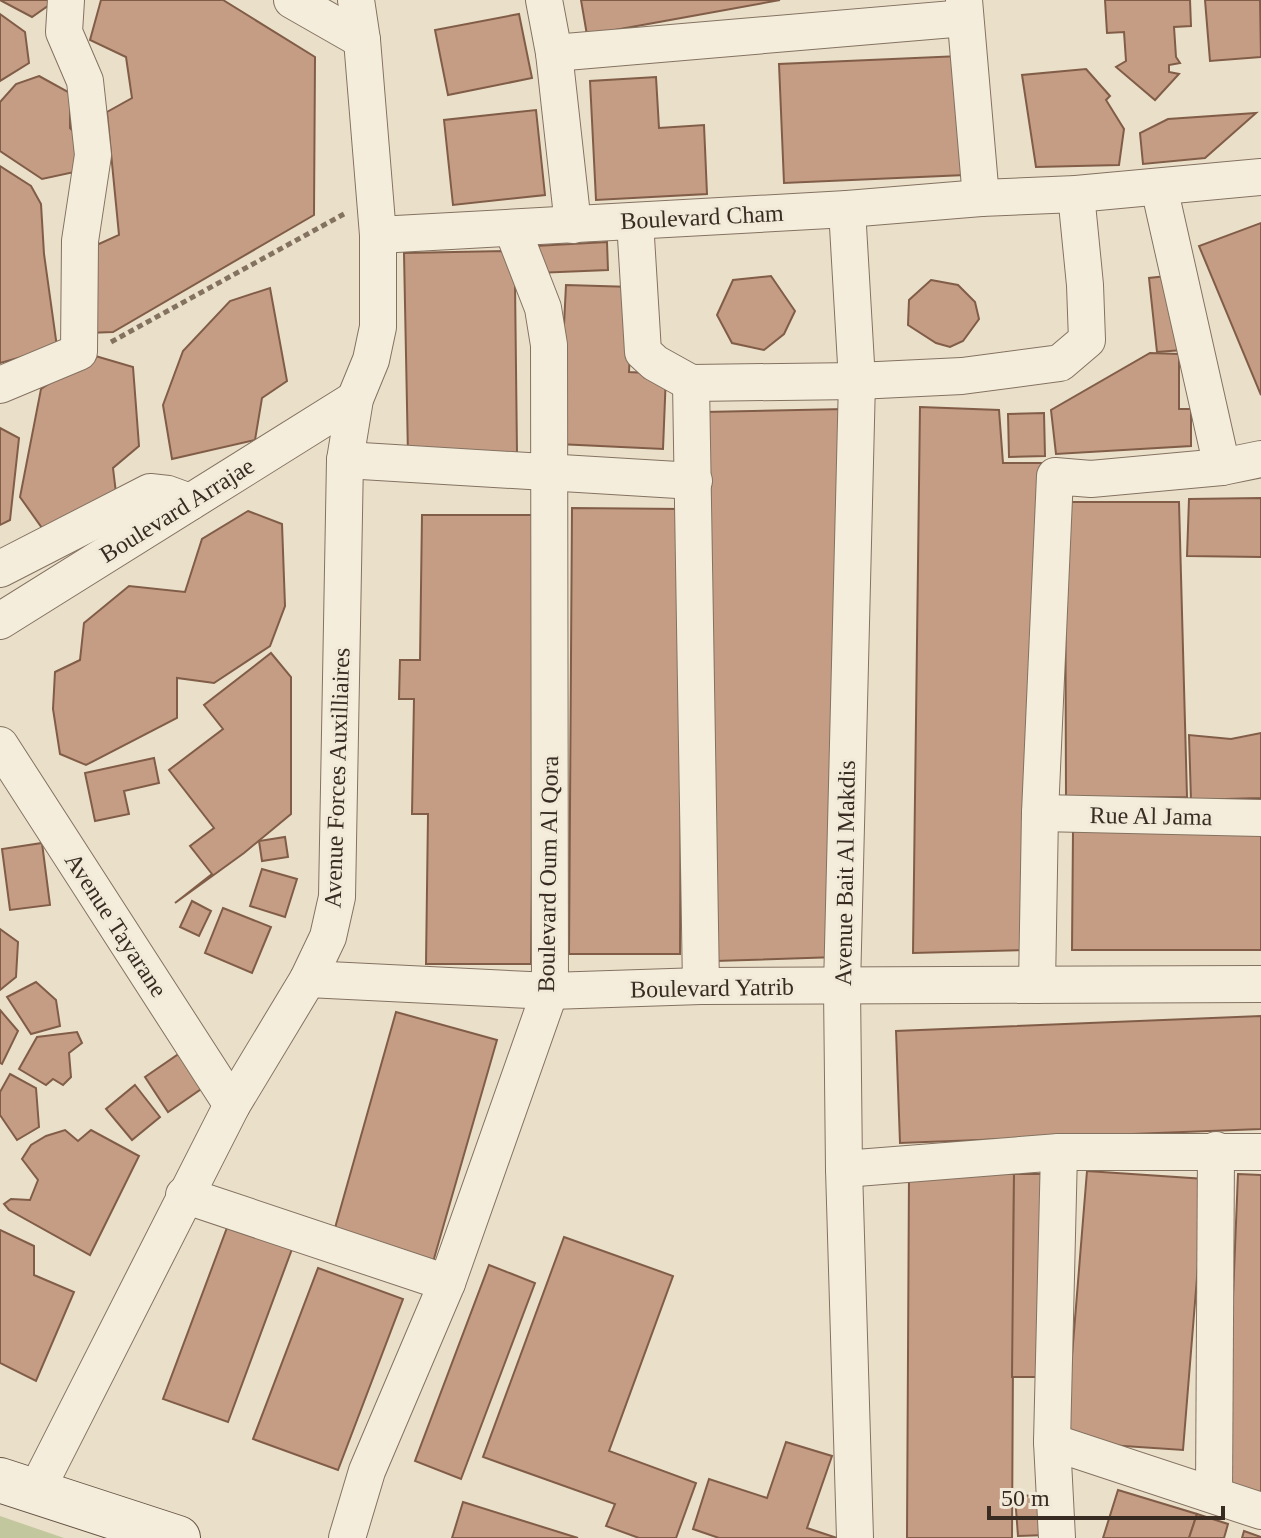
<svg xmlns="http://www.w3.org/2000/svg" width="1261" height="1538" font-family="'Times New Roman',serif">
  <rect width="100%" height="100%" fill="#eadfc9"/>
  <polygon fill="#c3c79e" points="0,1516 64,1538 0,1538"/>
  <g fill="#c49d84" stroke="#815d48" stroke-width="2">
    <polygon points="0,0 52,0 52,3 32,17"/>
    <polygon points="101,0 223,0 315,57 314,215 113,332 87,333 90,248 119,235 107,112 132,98 126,57 90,40"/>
    <polygon points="581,0 780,0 587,35"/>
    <polygon points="1105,0 1190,0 1191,26 1174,27 1176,57 1180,63 1169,65 1169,72 1179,74 1155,100 1116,67 1126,61 1124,32 1107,33"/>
    <polygon points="1205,0 1260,0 1261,57 1210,61"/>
    <polygon points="0,14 25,32 29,63 0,81"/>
    <polygon points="519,14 532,78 448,95 435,30"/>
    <polygon points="960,56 965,175 784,183 779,64"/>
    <polygon points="1086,69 1110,96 1106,100 1124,129 1119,165 1036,167 1022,75"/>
    <polygon points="39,76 70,93 70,128 80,138 79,171 42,179 0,151 0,102 16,84"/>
    <polygon points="656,77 659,128 704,125 707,194 596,200 590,81"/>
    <polygon points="536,110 545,195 453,205 444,120"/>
    <polygon points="1256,113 1205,158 1143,164 1140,133 1168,119"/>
    <polygon points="0,166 31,186 41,204 44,254 57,347 0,363"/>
    <polygon points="1261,223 1261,395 1199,246"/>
    <polygon points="607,242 608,270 536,273 535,246"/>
    <polygon points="505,251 515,283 517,453 408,456 404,253"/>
    <polygon points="1176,275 1183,350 1157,352 1149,278"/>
    <polygon points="771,276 795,311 784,334 764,350 732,343 717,315 733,280"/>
    <polygon points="931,280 958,285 975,302 979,319 963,341 950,347 936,343 908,325 909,300"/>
    <polygon points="566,285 633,287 629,372 666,374 663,449 558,444"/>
    <polygon points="270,288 287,381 262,398 255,440 172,459 163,405 183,351 230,301"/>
    <polygon points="1150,353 1179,354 1179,409 1191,409 1191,446 1056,454 1051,410"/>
    <polygon points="92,355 133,367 139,446 113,468 116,493 42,528 20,497 41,389"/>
    <polygon points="920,407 999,410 1003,463 1043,463 1029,950 913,953"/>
    <polygon points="845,409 837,957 715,961 704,412"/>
    <polygon points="1044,413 1045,456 1009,457 1008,414"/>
    <polygon points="0,428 19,438 10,520 0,525"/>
    <polygon points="1261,498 1261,557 1187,556 1189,499"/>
    <polygon points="1065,502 1179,502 1187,797 1066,798"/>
    <polygon points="572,508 682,509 680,954 569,954"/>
    <polygon points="248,511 282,524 285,606 270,646 214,683 177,678 177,718 86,765 60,754 53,709 55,672 80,660 84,623 129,586 185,592 202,539"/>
    <polygon points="422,515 536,515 531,964 426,964 428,814 412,814 414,699 399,699 400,660 420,660"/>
    <polygon points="271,653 291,677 291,814 244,853 175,903 212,874 190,846 214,828 169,770 223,729 204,705"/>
    <polygon points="1261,733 1261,798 1191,800 1189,735 1231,739"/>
    <polygon points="154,758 159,783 124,791 129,814 95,821 85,773"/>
    <polygon points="1073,831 1261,832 1261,950 1072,950"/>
    <polygon points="285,837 288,857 262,861 259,841"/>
    <polygon points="42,843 50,905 10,910 2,849"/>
    <polygon points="262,869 297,879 285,917 250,906"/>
    <polygon points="192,901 211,911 199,936 180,927"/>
    <polygon points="223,908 271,927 252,973 205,953"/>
    <polygon points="0,929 18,942 16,977 0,990"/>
    <polygon points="36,982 56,1000 60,1026 31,1034 7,997"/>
    <polygon points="0,1010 18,1031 2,1064 0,1063"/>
    <polygon points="396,1012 497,1040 433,1262 333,1235"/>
    <polygon points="1261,1016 1261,1129 900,1143 896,1031"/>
    <polygon points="77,1032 82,1043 69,1053 71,1077 63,1085 53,1079 46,1085 19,1069 37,1037"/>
    <polygon points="183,1051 207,1085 168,1112 145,1077"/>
    <polygon points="10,1074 36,1088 39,1127 17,1140 0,1115 0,1092"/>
    <polygon points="135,1085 160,1117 132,1140 106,1109"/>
    <polygon points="65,1130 78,1141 91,1130 139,1156 90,1255 9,1210 4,1204 11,1199 30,1200 38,1180 22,1159 31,1145 46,1136"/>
    <polygon points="1087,1171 1205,1179 1183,1450 1065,1442"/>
    <polygon points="909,1173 1014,1174 1012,1538 907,1538"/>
    <polygon points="1014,1174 1048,1174 1046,1377 1012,1377"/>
    <polygon points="1238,1174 1261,1175 1261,1493 1225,1492"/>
    <polygon points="228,1225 292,1249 228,1422 163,1399"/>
    <polygon points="0,1230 34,1246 34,1275 74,1292 36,1381 0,1363"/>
    <polygon points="564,1237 673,1276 609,1451 696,1483 676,1538 639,1538 606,1526 615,1504 483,1457"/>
    <polygon points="489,1265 535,1283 461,1479 415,1461"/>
    <polygon points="318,1268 403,1299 338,1470 253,1439"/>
    <polygon points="786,1442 832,1456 807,1528 837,1538 719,1538 693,1529 709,1479 767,1498"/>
    <polygon points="1118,1490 1197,1514 1189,1538 1103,1538"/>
    <polygon points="1044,1495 1046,1535 1018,1536 1015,1496"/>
    <polygon points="463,1502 578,1538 452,1538"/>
    <polygon points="1197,1514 1228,1524 1224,1538 1189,1538"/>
    <polygon points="1244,1531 1261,1537 1261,1538 1242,1538"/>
  </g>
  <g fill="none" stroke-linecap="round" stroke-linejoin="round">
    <defs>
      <g id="street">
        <polyline points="292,0 362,40"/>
        <polyline points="356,0 362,40 378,235 847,209 981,198 1076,194 1261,177"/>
        <polyline points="544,0 554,53 573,225"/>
        <polyline points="964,0 981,198"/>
        <polyline points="554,53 965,18"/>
        <polyline points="1159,187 1222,467"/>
        <polyline points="847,209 857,381 842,987 844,1169 855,1538"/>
        <polyline points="635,221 643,352 655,363 691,383 857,381 962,376 1060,363 1087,340 1085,285 1076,194"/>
        <polyline points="691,383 701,986"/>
        <polyline points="0,385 79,352 80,241 93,155 85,81 64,32 66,0"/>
        <polyline points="345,460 694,481"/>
        <polyline points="0,569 150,492 168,494 190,502"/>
        <polyline points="0,621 355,399"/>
        <polyline points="0,745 232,1105"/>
        <polyline points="1040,813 1261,818"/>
        <polyline points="308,979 550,991 701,986 1261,984"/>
        <polyline points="1037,985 1040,813 1055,476 1091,479 1222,467 1261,459"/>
        <polyline points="844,1169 1059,1152 1261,1152"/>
        <polyline points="184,1195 447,1283"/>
        <polyline points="1052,1442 1261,1511"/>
        <polyline points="35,1493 232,1105 308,979 328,937 337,897 345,460 355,399 371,360 378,327 378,235"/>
        <polyline points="1214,1494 1216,1150"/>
        <polyline points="347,1538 367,1471 447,1283 550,991 549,345 543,308 512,228"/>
        <polyline points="1057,1538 1052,1442 1059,1152"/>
      </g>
      <polyline id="secondary" points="0,1480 178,1538"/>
    </defs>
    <use href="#street" stroke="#847260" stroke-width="38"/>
    <use href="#secondary" stroke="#665443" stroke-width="46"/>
    <polyline stroke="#847260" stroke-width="5" stroke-dasharray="6 4" stroke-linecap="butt" points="111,342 344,214"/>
    <use href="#street" stroke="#f5eddc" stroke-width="36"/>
    <use href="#secondary" stroke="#f5eddc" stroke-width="44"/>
  </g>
  <g text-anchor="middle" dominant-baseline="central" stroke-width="6" stroke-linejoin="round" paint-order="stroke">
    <g font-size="24" fill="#372b22" stroke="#f2ead8">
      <text transform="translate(702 217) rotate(-3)">Boulevard Cham</text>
      <text transform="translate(177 510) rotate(-32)">Boulevard Arrajae</text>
      <text transform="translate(337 778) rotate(-88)">Avenue Forces Auxilliaires</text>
      <text transform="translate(1151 816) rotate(1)">Rue Al Jama</text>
      <text transform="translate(845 873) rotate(-89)">Avenue Bait Al Makdis</text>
      <text transform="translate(548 874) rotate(-89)">Boulevard Oum Al Qora</text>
      <text transform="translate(116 925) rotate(57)">Avenue Tayarane</text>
      <text transform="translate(712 988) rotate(-1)">Boulevard Yatrib</text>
    </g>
  </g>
  <path d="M989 1506v12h234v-12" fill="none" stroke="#372b22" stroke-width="4"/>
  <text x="1001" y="1506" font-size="24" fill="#372b22" stroke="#f2ead8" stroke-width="6" paint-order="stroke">50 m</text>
</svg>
